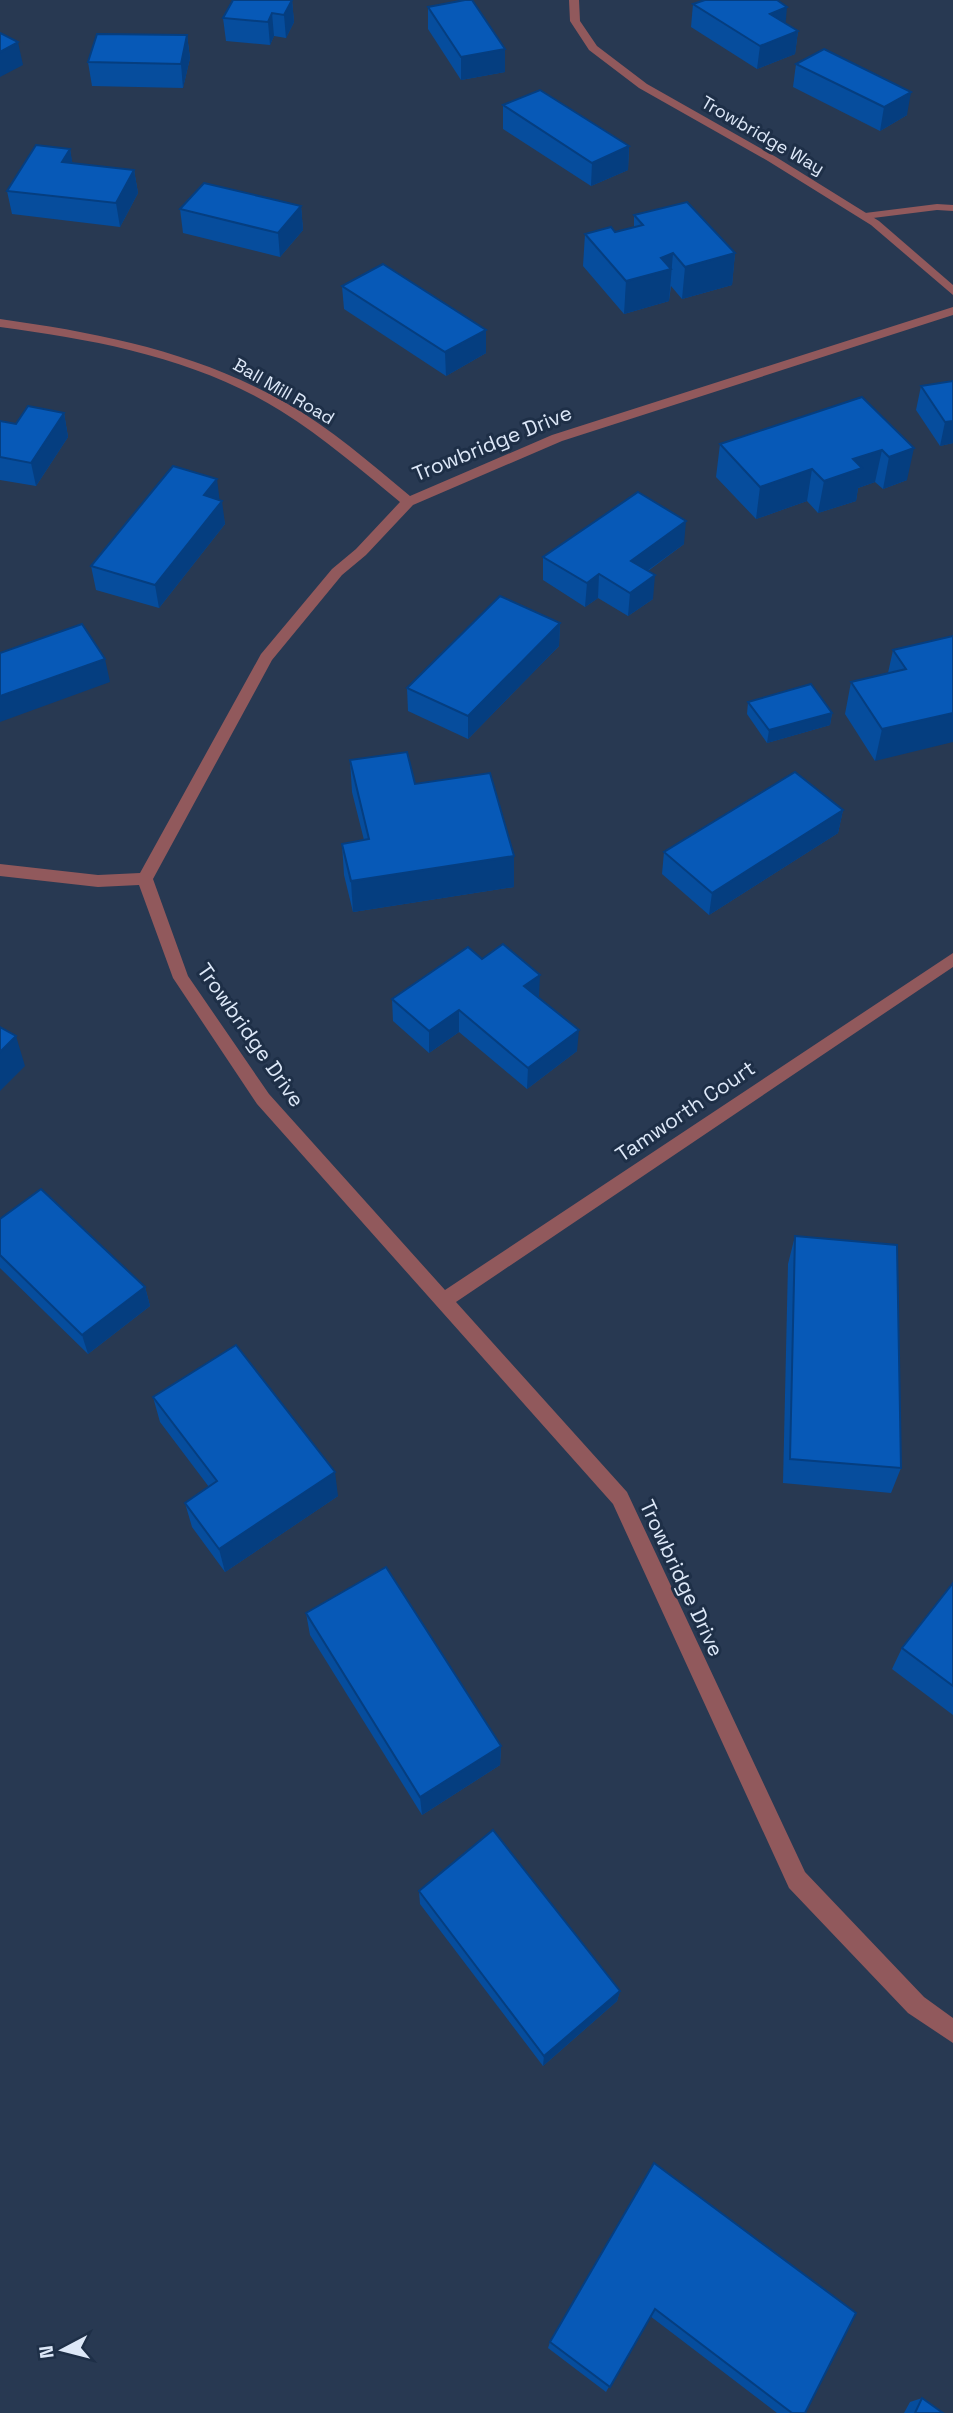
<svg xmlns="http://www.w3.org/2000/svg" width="953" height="2413" font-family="'Space Grotesk',sans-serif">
  <rect width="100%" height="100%" fill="#283952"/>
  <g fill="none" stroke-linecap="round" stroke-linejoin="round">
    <polygon fill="#91595c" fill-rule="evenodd" points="937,204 953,205 953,211 937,210 865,219 859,216 865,213"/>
    <g fill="#91595c" fill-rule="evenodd">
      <polygon points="569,0 579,0 580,21 597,46 647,84 776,157 879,221 953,285 953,295 871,225 768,161 639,88 589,50 570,21"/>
      <path d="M953,307V315L562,441L413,505L366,555L342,575L272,660L153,879L188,976L269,1094L445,1290L953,953V967L456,1302L627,1492L805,1872L924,1997L953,2018V2043L908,2013L789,1888L613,1504L257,1104L173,978L139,885L98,887L0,876V864L98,875L140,873L261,654L332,569L356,549L400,502C361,470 324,438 281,411C196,358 97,340 0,327V319C100,333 197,352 286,403C331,428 370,463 410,496L552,435Z"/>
    </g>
  </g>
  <g fill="#064d9d">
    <polygon points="292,0 294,22 286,38 274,36 270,45 226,41 223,18"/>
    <polygon points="693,4 785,23 798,31 795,54 757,69 691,27"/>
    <polygon points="428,7 505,72 461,80 428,29"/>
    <polygon points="187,35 190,58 183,88 92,86 88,62"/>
    <polygon points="796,64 907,115 880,131 793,87"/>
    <polygon points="503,105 629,146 628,170 591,186 503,129"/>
    <polygon points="70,149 72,163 134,170 138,193 120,227 12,214 7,191"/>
    <polygon points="301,206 303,230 280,257 183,233 180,209"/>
    <polygon points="634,215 735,253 732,285 682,299 671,286 669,301 624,314 583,266 585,234 615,232 634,227"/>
    <polygon points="342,286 486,330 486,353 446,376 344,309"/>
    <polygon points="953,381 953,443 940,446 916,410 921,386"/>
    <polygon points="862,397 907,480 883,489 875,482 858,488 856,501 818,513 807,501 756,519 716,477 720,444"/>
    <polygon points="64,413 68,437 36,486 0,480 0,421 16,424"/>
    <polygon points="220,500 225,524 159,608 96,590 91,566"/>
    <polygon points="684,544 648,571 653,599 628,616 598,598 585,607 543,580 543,557"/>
    <polygon points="560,623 559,646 468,739 408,711 407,688"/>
    <polygon points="953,636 875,761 845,714 851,682 888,673 893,650"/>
    <polygon points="748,702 832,713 830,725 767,743 747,714"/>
    <polygon points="350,760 415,784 514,856 514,887 353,912 344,875 342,844 364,840 352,792"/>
    <polygon points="843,810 838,833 709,915 662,874 664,852"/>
    <polygon points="482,959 539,997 538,997 577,1051 527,1089 459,1032 429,1053 393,1021 392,999"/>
    <polygon points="0,1219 145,1287 150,1306 88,1354 0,1268"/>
    <polygon points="795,1236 901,1468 891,1493 783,1483 788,1264"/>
    <polygon points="153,1397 338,1496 225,1572 192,1527 185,1503 209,1487 160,1422"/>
    <polygon points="953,1583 953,1715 892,1669 902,1648"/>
    <polygon points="306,1613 501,1746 500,1765 422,1815 310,1635"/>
    <polygon points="419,1891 620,1991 617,2001 543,2066 420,1904"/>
    <polygon points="654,2163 805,2413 777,2413 650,2316 606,2392 548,2348 550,2342"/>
    <polygon points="922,2398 943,2413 904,2413 910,2402"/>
  </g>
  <g fill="#053e80">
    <polygon points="292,0 294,22 286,38 284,15"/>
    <polygon points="772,0 787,7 785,30 767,37"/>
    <polygon points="272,13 274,36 270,45 268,22"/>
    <polygon points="798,31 795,54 757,69 760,46"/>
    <polygon points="187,35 190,58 183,88 181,64"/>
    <polygon points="18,42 23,65 0,77 0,52"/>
    <polygon points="505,49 505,72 461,80 461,57"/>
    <polygon points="911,92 907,115 880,131 884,107"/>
    <polygon points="629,146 628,170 591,186 592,163"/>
    <polygon points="70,149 74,172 62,162"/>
    <polygon points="134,170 138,193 120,227 116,203"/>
    <polygon points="301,206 303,230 280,257 278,233"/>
    <polygon points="673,253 669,301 624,314 626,281 661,258"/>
    <polygon points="735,253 732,285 682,299 685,267"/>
    <polygon points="486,330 486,353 446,376 445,352"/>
    <polygon points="64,413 68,437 36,486 31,463"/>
    <polygon points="953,421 953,443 940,446 945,422"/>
    <polygon points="914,448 907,480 883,489 889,457"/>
    <polygon points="882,450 875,482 858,488 856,501 818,513 824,481 853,459"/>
    <polygon points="812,469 807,501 756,519 760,487"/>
    <polygon points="217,479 220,503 222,501 225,524 159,608 155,585 204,495"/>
    <polygon points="686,521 684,544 629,584 631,561"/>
    <polygon points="599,574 598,598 585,607 587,583"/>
    <polygon points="655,575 653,599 628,616 630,593"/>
    <polygon points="560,623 559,646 468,739 468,716"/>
    <polygon points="105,659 110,682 0,722 0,696"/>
    <polygon points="832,713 830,725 767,743 769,730"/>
    <polygon points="953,713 953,742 875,761 882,729"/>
    <polygon points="843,810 838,833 709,915 712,893"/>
    <polygon points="514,856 514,887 353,912 351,881"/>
    <polygon points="540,975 539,997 523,1008 524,986"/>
    <polygon points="459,1010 459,1032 429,1053 429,1031"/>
    <polygon points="579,1030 577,1051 527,1089 528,1068"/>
    <polygon points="16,1036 25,1066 0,1091 0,1052"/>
    <polygon points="145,1287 150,1306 88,1354 82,1335"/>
    <polygon points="335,1472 338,1496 225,1572 219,1549"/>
    <polygon points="501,1746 500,1765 422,1815 420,1797"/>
    <polygon points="620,1991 617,2001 543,2066 544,2056"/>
  </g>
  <g fill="#0759b7" stroke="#053e80" stroke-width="2">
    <polygon points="233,0 292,0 284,15 272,13 268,22 223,18"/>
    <polygon points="465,0 472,0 505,49 461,57 428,7"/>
    <polygon points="705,0 777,0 787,7 770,14 798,31 760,46 693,4"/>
    <polygon points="0,33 18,42 0,52"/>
    <polygon points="97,34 187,35 181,64 88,62"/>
    <polygon points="824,49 911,92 884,107 796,64"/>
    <polygon points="540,90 629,146 592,163 503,105"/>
    <polygon points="36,145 70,149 62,162 134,170 116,203 7,191"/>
    <polygon points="204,183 301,206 278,233 180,209"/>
    <polygon points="687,202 735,253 685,267 673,253 661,258 671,269 626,281 585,234 611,227 615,232 643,225 634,215"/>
    <polygon points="383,264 486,330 445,352 342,286"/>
    <polygon points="953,381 953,421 945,422 921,386"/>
    <polygon points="862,397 914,448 889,457 882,450 853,459 862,468 824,481 812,469 760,487 720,444"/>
    <polygon points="28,406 64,413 31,463 0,457 0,421 16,424"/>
    <polygon points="173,466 217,479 204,495 222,501 155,585 91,566"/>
    <polygon points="638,492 686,521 631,561 655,575 630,593 599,574 587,583 543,557"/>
    <polygon points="500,596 560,623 468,716 407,688"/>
    <polygon points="82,624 105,659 0,696 0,653"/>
    <polygon points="953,636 953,713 882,729 851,682 906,669 893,650"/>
    <polygon points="811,684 832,713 769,730 748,702"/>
    <polygon points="407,752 415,784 490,773 514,856 351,881 342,844 369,839 350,760"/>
    <polygon points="795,772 843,810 712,893 664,852"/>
    <polygon points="503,944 540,975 524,986 579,1030 528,1068 459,1010 429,1031 392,999 468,947 482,959"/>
    <polygon points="0,1027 16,1036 0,1052"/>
    <polygon points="41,1189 145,1287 82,1335 0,1255 0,1219"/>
    <polygon points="795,1236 897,1245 901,1468 790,1459"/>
    <polygon points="236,1345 335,1472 219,1549 185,1503 217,1481 153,1397"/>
    <polygon points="386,1567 501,1746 420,1797 306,1613"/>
    <polygon points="953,1583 953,1686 902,1648"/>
    <polygon points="493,1830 620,1991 544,2056 419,1891"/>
    <polygon points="654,2163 856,2313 805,2413 792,2413 655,2309 610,2387 550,2342"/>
    <polygon points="922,2398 943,2413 915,2413"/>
  </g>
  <g text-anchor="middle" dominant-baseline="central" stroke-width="6" stroke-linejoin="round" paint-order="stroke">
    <g font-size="18" fill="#dde8f8" stroke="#1e2f47">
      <text transform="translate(763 135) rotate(30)">Trowbridge Way</text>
      <text transform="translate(284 391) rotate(30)">Ball Mill Road</text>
    </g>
    <g font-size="21" fill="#dde8f8" stroke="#1e2f47">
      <text transform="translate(492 443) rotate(-22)">Trowbridge Drive</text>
      <text transform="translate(251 1035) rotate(55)">Trowbridge Drive</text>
      <text transform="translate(685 1111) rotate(-34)">Tamworth Court</text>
      <text transform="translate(682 1578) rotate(65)">Trowbridge Drive</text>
    </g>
  </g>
  <g transform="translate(63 2350) rotate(263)" stroke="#1e2f47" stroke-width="5" paint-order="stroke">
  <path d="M0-5L12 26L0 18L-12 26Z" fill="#dde8f8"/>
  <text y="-10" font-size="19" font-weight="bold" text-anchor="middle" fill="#dde8f8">N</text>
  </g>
</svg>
